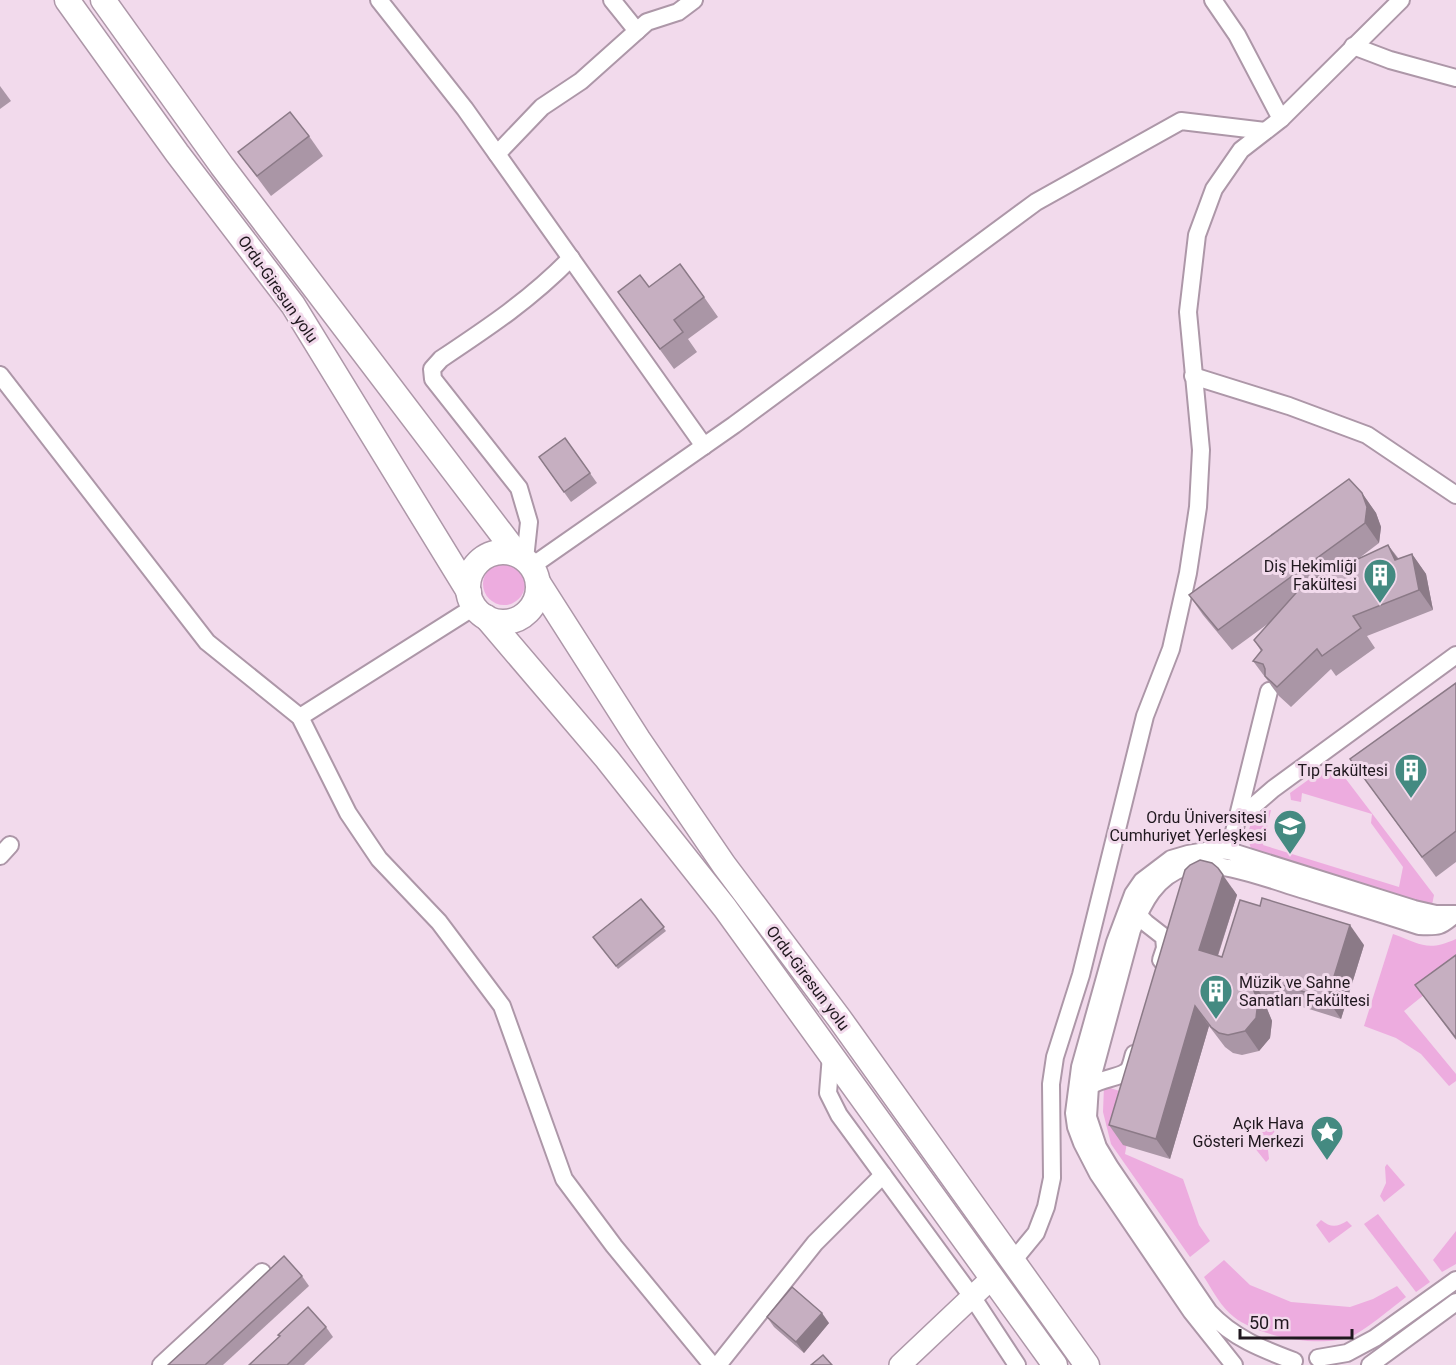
<svg xmlns="http://www.w3.org/2000/svg" width="1456" height="1365" font-family="Roboto,sans-serif">
  <rect width="100%" height="100%" fill="#f2daec"/>
  <g fill="#edacdf">
    <circle cx="504" cy="584" r="21"/>
    <path d="M1333,762L1434,895L1432,905L1264,856L1252,850C1243,834 1251,813 1271,810L1263,845L1399,887L1403,867L1371,823L1372,814L1302,793L1301,802L1291,800L1290,793Z"/>
    <path d="M1393,934C1421,944 1427,952 1456,939V969L1404,1011L1456,1074V1081L1449,1086L1421,1054L1396,1038L1364,1026Z"/>
    <polygon points="1104,1086 1135,1096 1125,1154 1183,1179 1199,1225 1210,1241 1190,1257 1111,1144 1103,1112"/>
    <polygon points="1271,1125 1276,1130 1267,1141 1269,1159 1266,1162 1250,1142"/>
    <polygon points="1387,1164 1405,1185 1384,1202 1380,1196 1386,1183 1385,1167"/>
    <polygon points="1378,1214 1430,1282 1416,1292 1364,1224"/>
    <path d="M1321,1220C1331,1228 1337,1227 1347,1221L1352,1226L1329,1243L1316,1225Z"/>
    <polygon points="1456,1231 1456,1264 1442,1272 1433,1260"/>
    <path d="M1224,1260L1250,1285L1291,1302L1350,1307L1373,1299L1397,1286L1406,1297C1394,1306 1362,1333 1350,1337C1320,1348 1259,1337 1234,1317C1221,1307 1213,1291 1204,1277Z"/>
  </g>
  <g fill="none" stroke-linecap="round" stroke-linejoin="round">
    <defs>
      <g id="minor">
        <polyline points="379,0 465,109 704,446"/>
        <polyline points="612,0 637,31"/>
        <polyline points="1213,0 1237,35 1281,119"/>
        <polyline points="1353,46 1390,60 1456,78"/>
        <polyline points="497,154 542,107 581,81 647,22 678,12 694,0"/>
        <polyline points="0,375 207,642 300,717 348,813 379,859 439,922 502,1006 564,1179 614,1246 712,1365"/>
        <polyline points="1193,376 1289,406 1367,435 1456,495"/>
        <path d="M525,559L529,522L519,488L433,379L432,369L441,359C489,327 531,299 571,258"/>
        <polyline points="532,566 734,425 1036,202 1181,121 1265,131"/>
        <polyline points="300,717 474,607"/>
        <polyline points="1237,820 1269,691"/>
        <polyline points="1229,851 1237,820 1273,789 1456,655"/>
        <polyline points="0,856 10,845"/>
        <polyline points="1138,915 1146,923 1164,937 1165,948 1161,960"/>
        <polyline points="831,1055 828,1093 839,1115 973,1298 1017,1365"/>
        <path d="M1090,1086C1102,1078 1118,1078 1126,1072C1131,1069 1132,1060 1134,1054"/>
        <polyline points="1013,1261 1036,1233 1046,1207 1052,1178 1051,1084 1055,1057 1081,975 1145,716 1171,649 1188,573 1198,507 1201,450 1188,312 1197,235 1214,189 1241,150 1281,119 1401,0"/>
        <polyline points="1318,1358 1347,1353 1375,1338 1456,1280"/>
        <polyline points="161,1365 262,1272"/>
        <polyline points="718,1365 815,1243 883,1175"/>
        <path d="M1234,1365L1191,1311L1098,1174L1082,1143L1076,1127L1074,1113L1080,1067L1115,942L1133,894L1142,881L1171,859L1188,854L1212,850L1229,851L1414,909L1436,914H1455C1441,927 1438,927 1419,926C1380,913 1340,901 1301,889C1271,880 1216,858 1186,867C1156,876 1143,903 1132,930L1090,1086L1088,1117L1098,1147L1110,1167L1209,1312C1233,1338 1262,1349 1294,1361"/>
        <polyline points="1370,1365 1456,1302"/>
      </g>
      <polyline id="major" points="900,1365 992,1278"/>
      <g id="highway">
        <polyline points="67,0 177,153 293,305 469,592"/>
        <polyline points="103,0 222,166 517,554"/>
        <circle cx="503" cy="587" r="35"/>
        <polyline points="539,584 638,739 724,865 839,1018 1087,1365"/>
        <polyline points="486,617 607,759 725,908 1055,1365"/>
      </g>
    </defs>
    <use href="#minor" stroke="#ad97a8" stroke-width="20"/>
    <use href="#major" stroke="#ad97a8" stroke-width="24"/>
    <use href="#highway" stroke="#ad97a8" stroke-width="27"/>
    <use href="#minor" stroke="#fff" stroke-width="16"/>
    <use href="#major" stroke="#fff" stroke-width="21"/>
    <use href="#highway" stroke="#fff" stroke-width="24"/>
  </g>
  <g fill="#aa96a6">
    <polygon points="0,86 11,101 0,109"/>
    <polygon points="309,136 323,156 271,196 238,152"/>
    <polygon points="649,287 704,297 718,317 688,339 697,352 674,369 618,292"/>
    <polygon points="565,438 597,483 571,502 539,457"/>
    <polygon points="1362,493 1376,513 1381,527 1379,543 1358,559 1388,545 1399,559 1412,554 1426,574 1433,610 1367,636 1375,648 1336,676 1331,669 1291,707 1279,696 1253,661 1261,651 1254,640 1269,623 1232,650 1203,615 1189,595"/>
    <polygon points="1456,683 1456,862 1436,877 1350,759"/>
    <polygon points="1232,888 1237,895 1218,956 1222,957 1364,945 1341,1019 1261,994 1272,1021 1270,1038 1259,1051 1242,1055 1233,1053 1225,1047 1209,1026 1170,1159 1123,1145 1109,1125"/>
    <polygon points="641,899 666,931 618,969 593,937"/>
    <polygon points="1456,955 1456,1040 1415,985"/>
    <polygon points="302,1276 309,1286 223,1365 168,1365"/>
    <polygon points="767,1317 829,1323 804,1353 774,1327"/>
    <polygon points="326,1327 333,1337 304,1365 249,1365"/>
  </g>
  <g fill="#8b7a87">
    <polygon points="1362,493 1376,513 1381,527 1379,543 1365,523"/>
    <polygon points="1388,545 1402,565 1395,560"/>
    <polygon points="1412,554 1426,574 1433,610 1419,590"/>
    <polygon points="1218,868 1237,895 1213,970 1199,950"/>
    <polygon points="1350,925 1364,945 1341,1019 1327,999"/>
    <polygon points="1247,974 1261,994 1272,1021 1270,1038 1259,1051 1245,1031"/>
    <polygon points="1195,1006 1209,1026 1170,1159 1156,1139"/>
    <polygon points="822,1313 829,1323 804,1353 796,1342"/>
  </g>
  <g fill="#c6afc1" stroke="#8b7a87" stroke-width="1.5">
    <polygon points="290,112 309,136 257,176 238,152"/>
    <polygon points="680,264 704,297 674,320 683,332 660,349 618,292 640,275 649,287"/>
    <polygon points="565,438 590,473 564,492 539,457"/>
    <polygon points="1349,479 1362,493 1367,507 1365,523 1218,630 1189,595"/>
    <polygon points="1388,545 1395,560 1412,554 1419,590 1353,616 1361,628 1322,656 1317,649 1277,687 1265,676 1265,669 1263,664 1253,661 1262,650 1254,640 1304,584"/>
    <polygon points="1456,683 1456,831 1422,857 1350,759"/>
    <polygon points="1200,860 1212,863 1218,868 1223,875 1199,950 1222,957 1240,900 1260,906 1262,898 1350,925 1327,999 1247,974 1258,1001 1256,1018 1245,1031 1228,1035 1219,1033 1211,1027 1195,1006 1156,1139 1109,1125 1185,870 1190,865"/>
    <polygon points="641,899 664,927 616,966 593,937"/>
    <polygon points="1456,955 1456,1038 1415,985"/>
    <polygon points="284,1256 302,1276 205,1365 168,1365 204,1332"/>
    <polygon points="792,1287 822,1313 796,1342 767,1317"/>
    <polygon points="308,1307 326,1327 287,1365 249,1365 280,1336 278,1335"/>
    <polygon points="823,1355 832,1365 811,1365"/>
  </g>
  <defs>
    <symbol id="building-pin" viewBox="-11 -11 22 30"><path d="M0 17L-7.5 6A9.5 9.5 0 1 1 7.5 6Z" fill="#448a81" stroke="#f2daec"/><path d="M-4-6H4V6H1V3H-1V6H-4ZM-2.5-4.3h1.7v1.8h-1.7ZM.8-4.3h1.7v1.8H.8ZM-2.5-1h1.7V.8h-1.7ZM.8-1h1.7V.8H.8Z" fill="#fff"/></symbol>
    <symbol id="university-pin" viewBox="-11 -11 22 30"><path d="M0 17L-7.5 6A9.5 9.5 0 1 1 7.5 6Z" fill="#448a81" stroke="#f2daec"/><path d="M0-5L7-2L0 1L-7-2ZM-4 1L0 2.5L4 1V4Q0 6-4 4Z" fill="#fff"/></symbol>
    <symbol id="sight-pin" viewBox="-11 -11 22 30"><path d="M0 17L-7.5 6A9.5 9.5 0 1 1 7.5 6Z" fill="#448a81" stroke="#f2daec"/><path d="M0-6L1.8-2.2L6-1.7L2.9 1.2L3.7 5.4L0 3.3L-3.7 5.4L-2.9 1.2L-6-1.7L-1.8-2.2Z" fill="#fff"/></symbol>
  </defs>
  <g fill-rule="evenodd">
    <use href="#building-pin" x="1361" y="556" width="38" height="52"/>
    <use href="#building-pin" x="1392" y="751" width="38" height="52"/>
    <use href="#university-pin" x="1271" y="807" width="38" height="52"/>
    <use href="#building-pin" x="1197" y="972" width="38" height="52"/>
    <use href="#sight-pin" x="1308" y="1113" width="38" height="52"/>
  </g>
  <g text-anchor="middle" dominant-baseline="central" stroke-width="6" stroke-linejoin="round" paint-order="stroke">
    <g font-size="16" fill="#20181f" stroke="#f2daec">
      <text transform="translate(278 289) rotate(55)">Ordu-Giresun yolu</text>
      <text transform="translate(808 978) rotate(53)">Ordu-Giresun yolu</text>
    </g>
    <g font-size="16" fill="#20181f" stroke="#f2daec" text-anchor="end">
      <text x="1357" y="566">Diş Hekimliği<tspan x="1357" dy="18">Fakültesi</tspan></text>
      <text x="1388" y="770">Tıp Fakültesi</text>
      <text x="1267" y="817">Ordu Üniversitesi<tspan x="1267" dy="18">Cumhuriyet Yerleşkesi</tspan></text>
      <text x="1239" y="982" text-anchor="start">Müzik ve Sahne<tspan x="1239" dy="18">Sanatları Fakültesi</tspan></text>
      <text x="1304" y="1123">Açık Hava<tspan x="1304" dy="18">Gösteri Merkezi</tspan></text>
    </g>
  </g>
  <path d="M1240 1329v9h112v-9" fill="none" stroke="#20181f" stroke-width="3"/>
  <text x="1249" y="1329" font-size="18" fill="#20181f" stroke="#f2daec" stroke-width="4.5" paint-order="stroke">50 m</text>
</svg>
